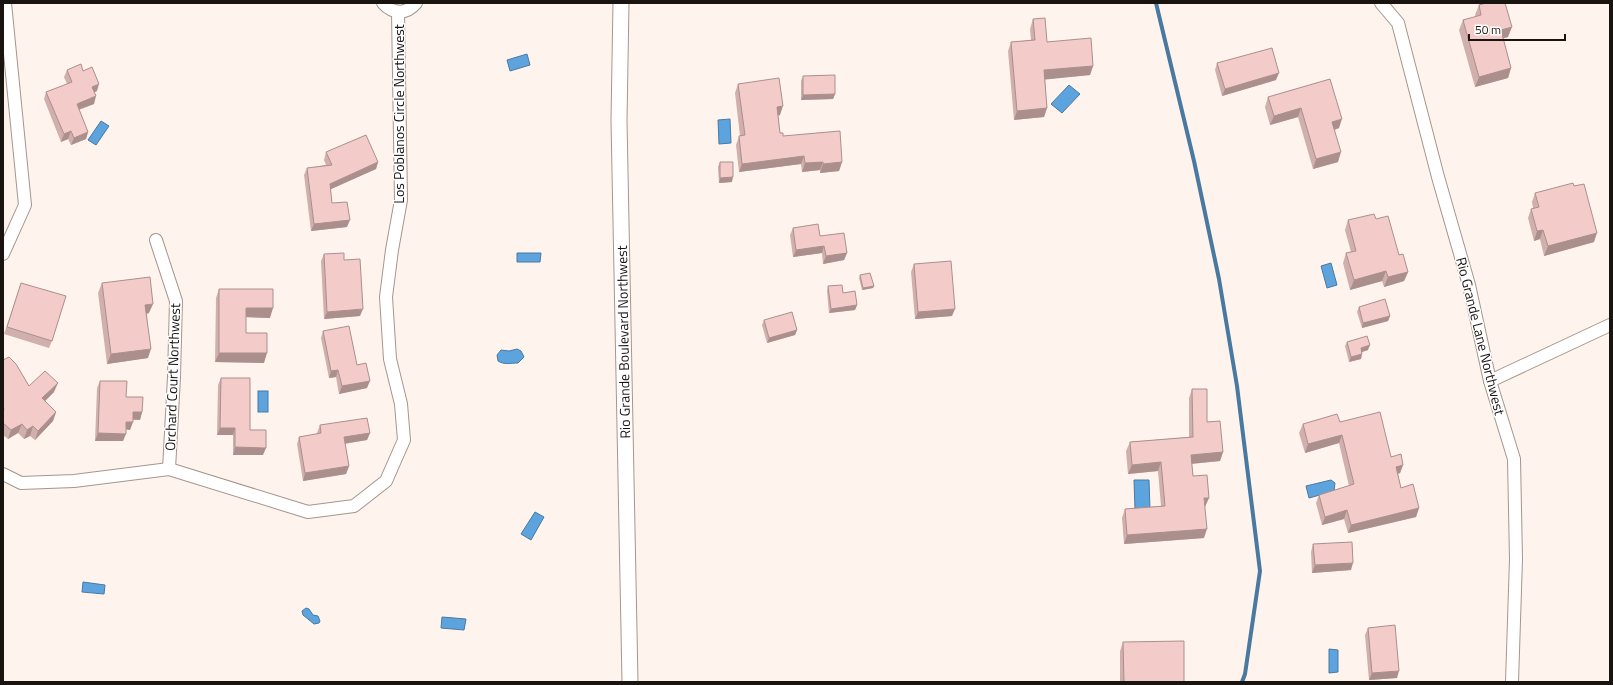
<svg xmlns="http://www.w3.org/2000/svg" width="1613" height="685" font-family="'Titillium Web',sans-serif">
  <rect width="100%" height="100%" fill="#fef4ed"/>
  <g fill="#5da4df" stroke="#4979a1">
    <polygon points="527,54 530,65 510,71 507,60"/>
    <polygon points="1069,85 1080,94 1062,113 1051,104"/>
    <polygon points="730,119 731,143 719,144 718,120"/>
    <polygon points="101,121 109,126 96,145 88,140"/>
    <polygon points="517,253 541,253 540,262 517,262"/>
    <polygon points="1331,263 1337,285 1327,288 1321,266"/>
    <path d="M517,349L521,351L524,357L518,363C511,363 504,365 498,361L497,355L501,350L509,351Z"/>
    <rect x="258" y="391" width="10" height="21"/>
    <polygon points="1134,480 1149,480 1150,509 1135,510"/>
    <polygon points="1331,480 1335,483 1334,491 1309,498 1306,486"/>
    <polygon points="535,512 544,517 531,540 521,534"/>
    <polygon points="83,582 105,585 104,594 82,592"/>
    <polygon points="306,608 309,609 313,615 318,616 320,621 319,623 314,624 303,615 302,611"/>
    <polygon points="442,617 466,619 464,630 441,628"/>
    <polygon points="1329,649 1338,650 1338,672 1329,673"/>
  </g>
  <g fill="none" stroke-linecap="round" stroke-linejoin="round">
    <polyline stroke="#4979a1" stroke-width="4" points="1156,3 1194,161 1219,279 1237,386 1260,571 1245,674 1242,682"/>
    <defs>
      <g id="minor">
        <path d="M383,3C393,14 406,15 416,3"/>
        <polyline points="1381,3 1398,23 1438,177 1469,285 1490,381 1514,459 1516,559 1512,682"/>
        <polyline points="156,240 176,301 174,377 169,469"/>
        <polyline points="3,254 25,205 5,3"/>
        <polyline points="1490,381 1610,325"/>
        <polyline points="3,474 21,483 74,481 169,469 308,512 354,506 386,481 404,440 401,404 390,359 386,297 392,250 401,200 398,12"/>
      </g>
      <polyline id="tertiary" points="621,3 619,120 630,682"/>
    </defs>
    <use href="#minor" stroke="#a5968c" stroke-width="14"/>
    <use href="#tertiary" stroke="#a5968c" stroke-width="17"/>
    <use href="#minor" stroke="#fff" stroke-width="12"/>
    <use href="#tertiary" stroke="#fff" stroke-width="15"/>
  </g>
  <g fill="#d1afad">
    <polygon points="1479,5 1508,37 1503,38 1511,68 1508,78 1475,87 1459,30 1463,20 1476,17 1475,15"/>
    <polygon points="1033,19 1047,42 1093,66 1090,75 1045,79 1047,108 1044,117 1014,120 1008,51 1011,42 1031,40 1030,29"/>
    <polygon points="1217,63 1276,80 1222,96 1215,70"/>
    <polygon points="67,70 83,71 97,91 95,92 94,104 79,110 88,132 86,139 71,145 68,139 61,142 44,99 46,92 67,84 64,77"/>
    <polygon points="803,76 835,94 833,99 801,100 801,81"/>
    <polygon points="1330,79 1339,128 1335,130 1338,162 1313,169 1298,117 1270,125 1265,107 1268,97"/>
    <polygon points="738,84 780,115 778,116 780,133 783,136 842,162 839,171 820,173 820,170 802,172 801,164 739,172 736,145 739,136 740,136 735,93"/>
    <polygon points="326,152 378,162 376,169 330,189 332,203 347,227 311,231 304,175 307,168 326,165 324,160"/>
    <polygon points="720,162 732,182 719,183 718,167"/>
    <polygon points="1535,193 1594,242 1544,256 1540,239 1534,241 1528,218 1531,209 1533,208 1532,202"/>
    <polygon points="1376,219 1399,255 1408,272 1404,281 1384,287 1382,281 1350,290 1343,263 1346,253 1351,252 1345,230 1348,220"/>
    <polygon points="793,228 820,236 847,253 844,260 823,264 822,253 793,257 790,235"/>
    <polygon points="324,254 360,316 324,319 321,261"/>
    <polygon points="914,264 952,316 915,319 911,272"/>
    <polygon points="860,275 874,286 873,288 862,290 859,278"/>
    <polygon points="21,283 52,341 49,348 4,334"/>
    <polygon points="102,283 149,313 147,314 148,358 107,364 98,293"/>
    <polygon points="828,286 843,293 857,305 855,310 829,313 827,291"/>
    <polygon points="219,289 270,318 246,317 246,333 264,363 215,362 216,298"/>
    <polygon points="1359,307 1390,316 1388,321 1362,328 1357,312"/>
    <polygon points="764,320 797,330 795,335 767,343 762,325"/>
    <polygon points="323,331 357,365 367,388 339,394 336,377 329,378 321,338"/>
    <polygon points="1347,342 1368,350 1362,352 1361,359 1349,362 1345,346"/>
    <polygon points="3,360 29,386 54,392 45,401 56,412 53,421 35,440 30,436 24,439 18,433 8,439 3,435"/>
    <polygon points="221,378 250,430 263,455 233,455 233,435 217,435 218,385"/>
    <polygon points="100,381 126,397 142,412 140,420 133,420 130,430 126,429 123,441 95,441 97,388"/>
    <polygon points="1192,389 1207,422 1223,452 1220,461 1192,464 1193,476 1205,507 1204,538 1124,544 1122,518 1125,509 1161,506 1158,471 1128,474 1126,451 1130,442 1189,437 1189,398"/>
    <polygon points="1340,422 1403,465 1400,473 1398,474 1401,488 1419,508 1416,517 1348,533 1344,519 1322,525 1316,503 1319,495 1349,486 1339,443 1305,453 1299,433 1303,424"/>
    <polygon points="320,425 370,433 367,440 345,444 349,466 346,474 303,481 297,444 299,437 318,434 317,433"/>
    <polygon points="1313,544 1351,570 1312,573 1311,552"/>
    <polygon points="1368,628 1397,678 1369,680 1365,635"/>
    <polygon points="1123,642 1184,682 1120,682 1120,651"/>
  </g>
  <g fill="#aa8f8d">
    <polygon points="1512,27 1508,37 1498,40 1501,30"/>
    <polygon points="1093,66 1090,75 1041,80 1044,70"/>
    <polygon points="1511,68 1508,78 1475,87 1479,77"/>
    <polygon points="1279,73 1276,80 1222,96 1225,89"/>
    <polygon points="99,84 97,91 90,94 92,87"/>
    <polygon points="835,94 833,99 801,100 803,95"/>
    <polygon points="96,96 94,104 74,111 77,104"/>
    <polygon points="783,106 780,115 774,116 777,107"/>
    <polygon points="1047,108 1044,117 1014,120 1017,111"/>
    <polygon points="1301,108 1298,117 1270,125 1274,116"/>
    <polygon points="1342,119 1339,128 1329,131 1332,122"/>
    <polygon points="71,131 68,139 61,142 64,134"/>
    <polygon points="88,132 86,139 71,145 74,138"/>
    <polygon points="1341,152 1338,162 1313,169 1316,159"/>
    <polygon points="804,156 801,164 739,172 742,164"/>
    <polygon points="378,162 376,169 327,191 330,184"/>
    <polygon points="823,162 820,170 802,172 805,163"/>
    <polygon points="842,162 839,171 820,173 823,164"/>
    <polygon points="733,177 732,182 719,183 720,178"/>
    <polygon points="350,220 347,227 311,231 314,224"/>
    <polygon points="1543,230 1540,239 1534,241 1537,231"/>
    <polygon points="1597,233 1594,242 1544,256 1548,246"/>
    <polygon points="824,246 822,253 793,257 796,250"/>
    <polygon points="847,253 844,260 823,264 826,256"/>
    <polygon points="1386,271 1382,281 1350,290 1354,280"/>
    <polygon points="1408,272 1404,281 1384,287 1388,277"/>
    <polygon points="874,286 873,288 862,290 863,288"/>
    <polygon points="153,304 149,313 142,314 145,305"/>
    <polygon points="857,305 855,310 829,313 831,309"/>
    <polygon points="246,308 273,308 270,318 243,317"/>
    <polygon points="363,309 360,316 324,319 327,312"/>
    <polygon points="955,309 952,316 915,319 918,312"/>
    <polygon points="1390,316 1388,321 1362,328 1363,323"/>
    <polygon points="797,330 795,335 767,343 769,338"/>
    <polygon points="1370,345 1368,350 1359,353 1361,348"/>
    <polygon points="151,349 148,358 107,364 111,354"/>
    <polygon points="219,353 267,353 264,363 215,362"/>
    <polygon points="1362,354 1361,359 1349,362 1351,357"/>
    <polygon points="338,370 336,377 329,378 331,371"/>
    <polygon points="370,381 367,388 339,394 342,386"/>
    <polygon points="58,383 54,392 39,407 42,398"/>
    <polygon points="56,412 53,421 35,440 38,431"/>
    <polygon points="133,412 142,412 140,420 131,419"/>
    <polygon points="126,422 133,422 130,430 124,429"/>
    <polygon points="22,424 18,433 8,439 11,430"/>
    <polygon points="33,426 30,436 24,439 27,430"/>
    <polygon points="220,428 235,428 233,435 217,435"/>
    <polygon points="98,433 126,434 123,441 95,441"/>
    <polygon points="370,433 367,440 341,444 344,437"/>
    <polygon points="1342,435 1339,443 1305,453 1308,444"/>
    <polygon points="235,447 266,448 263,455 233,455"/>
    <polygon points="1223,452 1220,461 1188,464 1191,455"/>
    <polygon points="1161,462 1158,471 1128,474 1132,465"/>
    <polygon points="1403,465 1400,473 1393,475 1396,467"/>
    <polygon points="349,466 346,474 303,481 305,473"/>
    <polygon points="1204,498 1209,498 1205,507"/>
    <polygon points="1419,508 1416,517 1348,533 1351,525"/>
    <polygon points="1347,510 1344,519 1322,525 1325,517"/>
    <polygon points="1207,529 1204,538 1124,544 1127,535"/>
    <polygon points="1353,563 1351,570 1312,573 1315,565"/>
    <polygon points="1399,671 1397,678 1369,680 1372,673"/>
  </g>
  <g fill="#f3ccc9" stroke="#aa8f8d">
    <polygon points="1486,3 1505,3 1512,27 1501,30 1511,68 1479,77 1463,20 1481,15 1479,5"/>
    <polygon points="1045,18 1047,42 1091,38 1093,66 1044,70 1047,108 1017,111 1011,42 1035,40 1033,19"/>
    <polygon points="1272,48 1279,73 1225,89 1217,63"/>
    <polygon points="81,64 83,71 92,67 99,84 92,87 96,96 77,104 88,132 74,138 71,131 64,134 46,92 72,82 67,70"/>
    <polygon points="835,75 835,94 803,95 803,76"/>
    <polygon points="779,78 783,106 777,107 780,133 783,133 783,136 840,131 842,162 823,164 823,162 805,163 804,156 742,164 739,136 745,135 738,84"/>
    <polygon points="1330,79 1342,119 1332,122 1341,152 1316,159 1301,108 1274,116 1268,97"/>
    <polygon points="366,135 378,162 330,184 332,203 347,202 350,220 314,224 307,168 332,165 326,152"/>
    <polygon points="720,162 733,162 733,177 720,178"/>
    <polygon points="1573,183 1574,186 1584,184 1597,233 1548,246 1543,230 1537,231 1531,209 1539,207 1535,193"/>
    <polygon points="1374,214 1376,219 1388,216 1399,255 1403,254 1408,272 1388,277 1386,271 1354,280 1346,253 1356,251 1348,220"/>
    <polygon points="818,224 820,236 844,233 847,253 826,256 824,246 796,250 793,228"/>
    <polygon points="344,253 344,260 360,259 363,309 327,312 324,254"/>
    <polygon points="951,261 955,309 918,312 914,264"/>
    <polygon points="870,273 874,286 863,288 860,275"/>
    <polygon points="150,277 153,304 145,305 151,349 111,354 102,283"/>
    <polygon points="21,283 66,296 52,341 7,327"/>
    <polygon points="842,285 843,293 855,291 857,305 831,309 828,286"/>
    <polygon points="219,289 273,289 273,308 246,308 246,333 267,333 267,353 219,353"/>
    <polygon points="1385,299 1390,316 1363,323 1359,307"/>
    <polygon points="792,312 797,330 769,338 764,320"/>
    <polygon points="349,326 357,365 366,363 370,381 342,386 338,370 331,371 323,331"/>
    <polygon points="1367,336 1370,345 1361,348 1362,354 1351,357 1347,342"/>
    <polygon points="9,357 16,364 29,386 45,371 58,383 42,398 56,412 38,431 33,426 27,430 22,424 11,430 3,423 3,411 4,409 3,407 3,360"/>
    <polygon points="221,378 250,378 250,430 266,430 266,448 235,447 235,428 220,428"/>
    <polygon points="100,381 127,381 126,397 143,397 142,412 133,412 133,422 126,422 126,434 98,433"/>
    <polygon points="1192,389 1207,389 1207,422 1220,421 1223,452 1191,455 1193,476 1207,475 1209,498 1204,498 1207,529 1127,535 1125,509 1165,506 1161,462 1132,465 1130,442 1193,437"/>
    <polygon points="1380,412 1391,457 1401,454 1403,465 1396,467 1401,488 1413,484 1419,508 1351,525 1347,510 1325,517 1319,495 1354,484 1342,435 1308,444 1303,424 1337,414 1340,422"/>
    <polygon points="367,418 370,433 344,437 349,466 305,473 299,437 321,433 320,425"/>
    <polygon points="1352,542 1353,563 1315,565 1313,544"/>
    <polygon points="1395,625 1399,671 1372,673 1368,628"/>
    <polygon points="1184,641 1184,682 1124,682 1123,642"/>
  </g>
  <g text-anchor="middle" dominant-baseline="central" stroke-width="3" stroke-linejoin="round" paint-order="stroke">
    <g font-size="14" fill="#1a1411" stroke="#fff">
      <text transform="translate(398 114) rotate(-90)">Los Poblanos Circle Northwest</text>
      <text transform="translate(1481 336) rotate(76)">Rio Grande Lane Northwest</text>
      <text transform="translate(623 342) rotate(-91)">Rio Grande Boulevard Northwest</text>
      <text transform="translate(172 377) rotate(-88)">Orchard Court Northwest</text>
    </g>
  </g>
  <rect width="1613" height="685" fill="none" stroke="#1a1411" stroke-width="8"/>
  <path d="M1469 34v6h96v-6" fill="none" stroke="#1a1411" stroke-width="2"/>
  <text x="1475" y="34" font-size="12" fill="#1a1411" stroke="#ffffff" stroke-width="3" paint-order="stroke">50 m</text>
</svg>
